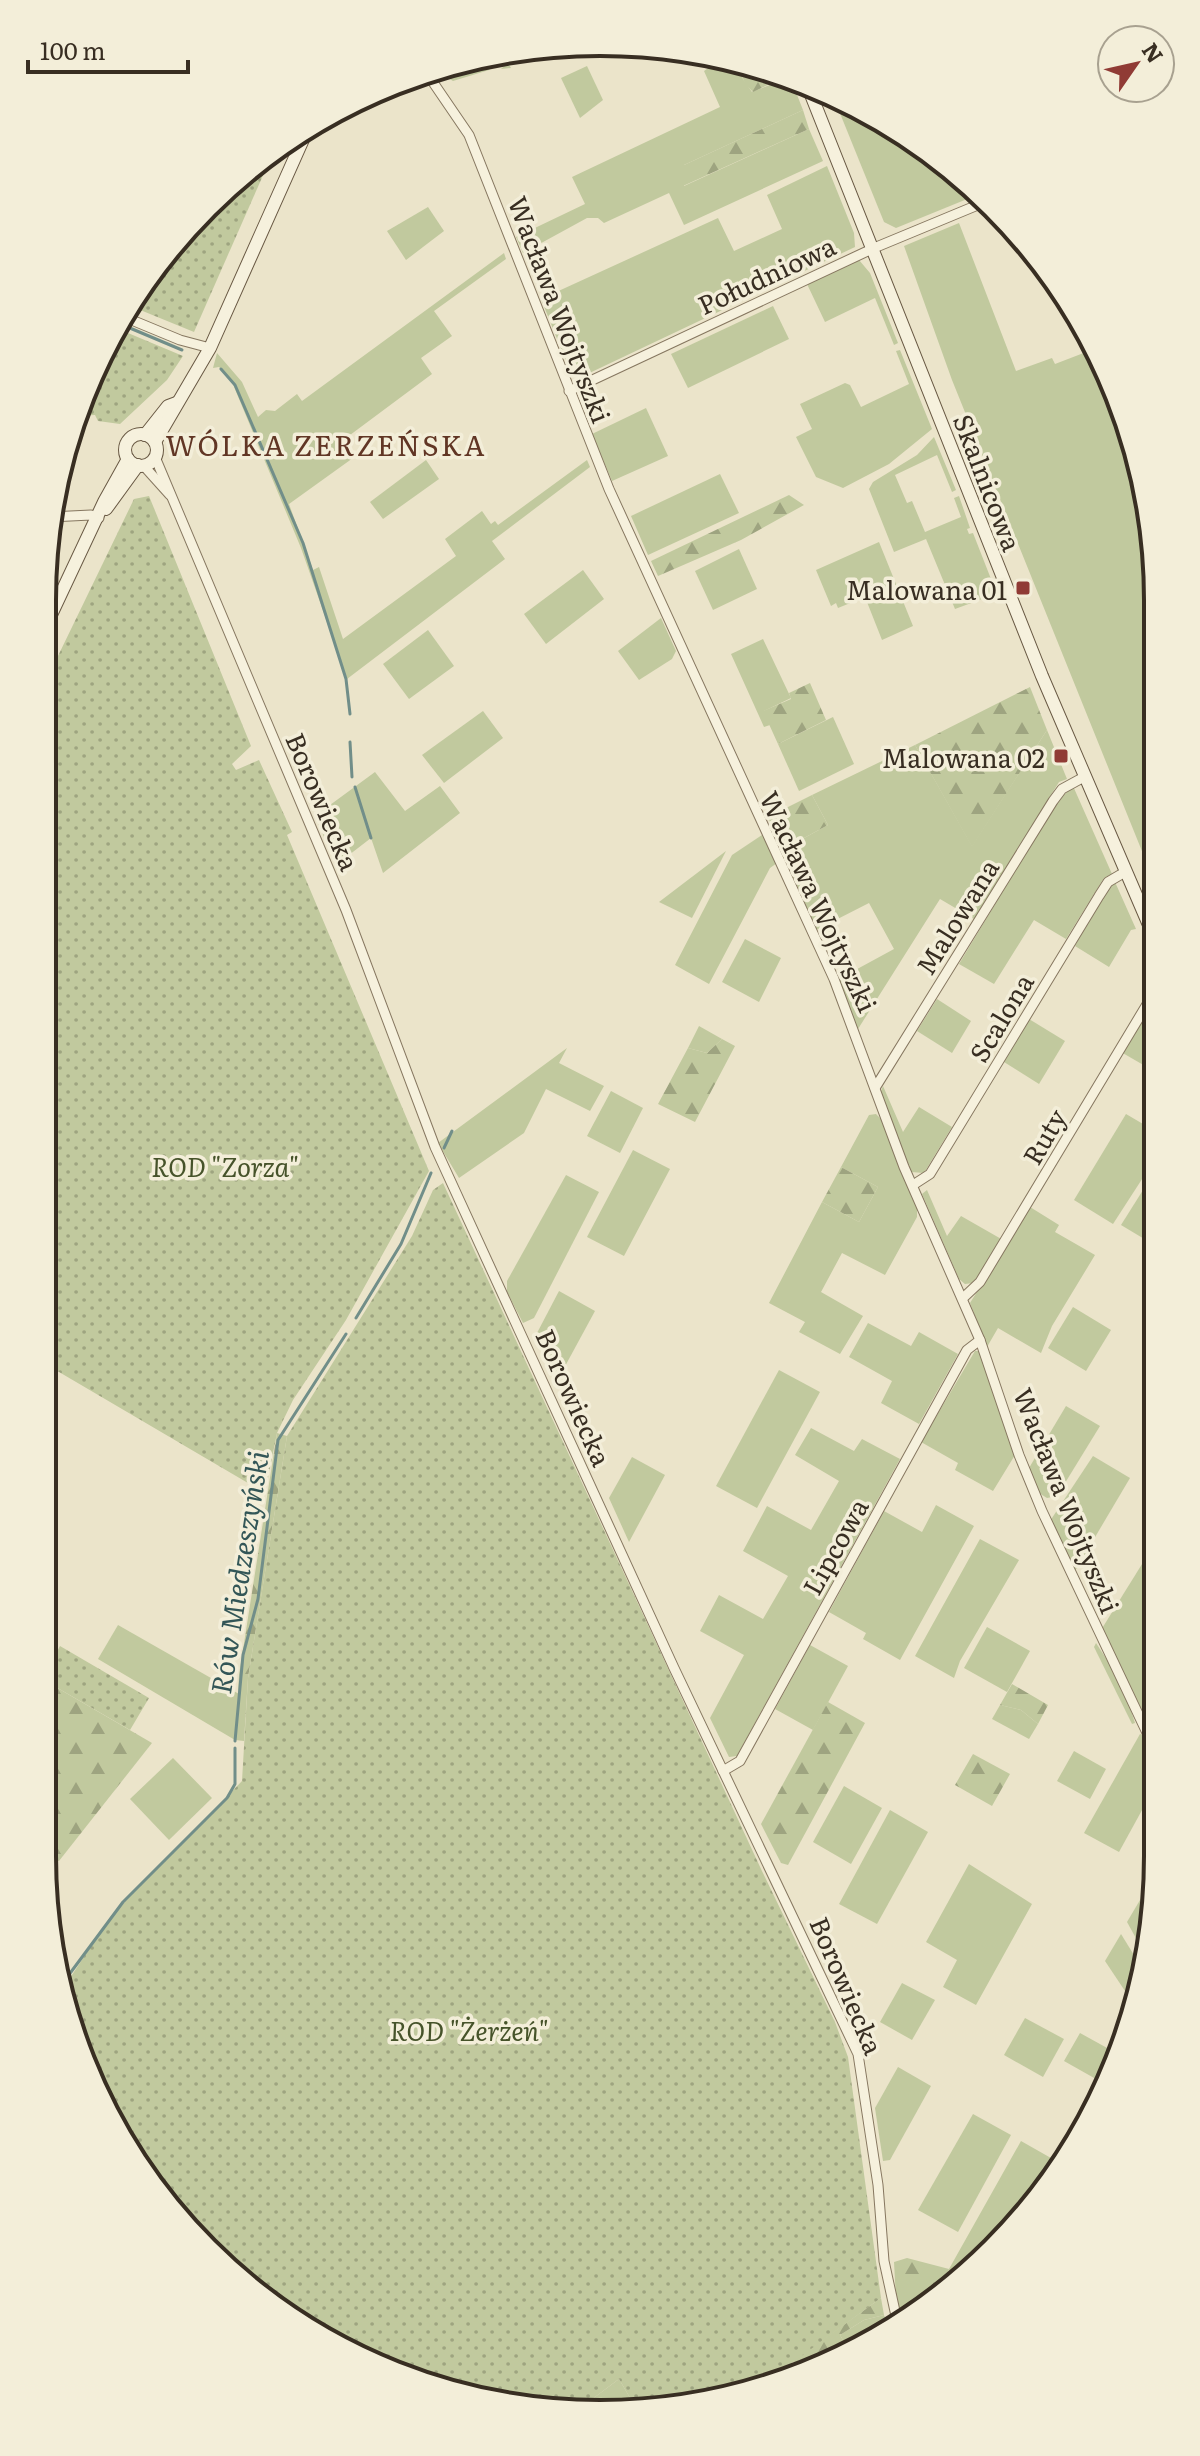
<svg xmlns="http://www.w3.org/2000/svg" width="1200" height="2456" font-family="Literata,serif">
  <defs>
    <pattern id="forest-firs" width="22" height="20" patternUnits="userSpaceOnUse" patternTransform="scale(2)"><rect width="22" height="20" fill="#c1c99e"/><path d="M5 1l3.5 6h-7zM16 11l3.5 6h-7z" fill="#9ea480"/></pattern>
    <pattern id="garden-dots" width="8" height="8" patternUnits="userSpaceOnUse" patternTransform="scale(2)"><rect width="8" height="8" fill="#c1c99e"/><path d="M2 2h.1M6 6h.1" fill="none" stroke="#9ea480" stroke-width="1.8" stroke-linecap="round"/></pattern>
  </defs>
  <rect width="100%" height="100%" fill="#ebe4ca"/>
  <g fill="#c1c99e">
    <polygon points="502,52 511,68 501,69 506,64 503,58 498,60 495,56 493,66 489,70 453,81 448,78 449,71 469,59"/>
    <polygon points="724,57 737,61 743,79 752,92 790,77 803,110 684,165 684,186 809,129 823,161 684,225 669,193 604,223 598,218 587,218 523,253 516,237 585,204 572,177 720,107 704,71"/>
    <polygon points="587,66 603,100 580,118 561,78"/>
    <polygon points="833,96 940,158 977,195 896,228 884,222"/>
    <polygon points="827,166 854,233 855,247 581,377 572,376 541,299 718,218 734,251 782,229 767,195"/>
    <polygon points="428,207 444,231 406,260 387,231"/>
    <polygon points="959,223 1016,371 1052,358 1055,364 1094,349 1115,386 1153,527 1154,881 952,380 904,246"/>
    <polygon points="504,253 506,259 434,311 452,336 421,358 432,374 342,441 353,458 289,504 313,570 319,567 343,639 456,556 445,539 482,511 491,524 495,521 498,525 587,460 590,467 492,541 505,559 347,679 301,548 232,382 219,367 213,368 217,353 242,382 258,417 266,410 275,411 297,394 302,401"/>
    <polygon points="859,260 870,273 898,343 894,345 875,298 825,322 807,284"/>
    <polygon points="773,306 789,339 688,388 671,354"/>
    <polygon points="900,350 932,429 889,464 843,488 816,477 796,437 812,429 800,404 845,383 850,385 861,407 909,384 896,351"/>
    <polygon points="646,408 668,456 612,481 592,434"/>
    <polygon points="934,437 956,490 952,492 937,455 895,475 907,503 912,501 925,532 961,517 954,498 959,496 970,528 967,529 969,534 973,533 991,579 987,581 993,595 955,609 926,539 894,552 869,489 873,482 917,455"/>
    <polygon points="426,460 439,479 383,519 370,502"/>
    <polygon points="720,474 739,513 648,555 631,516"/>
    <polygon points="879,542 913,626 882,640 865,597 838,608 836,603 831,606 816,570"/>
    <polygon points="739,549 757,589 713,610 695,571"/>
    <polygon points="583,570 604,599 546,644 524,614"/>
    <polygon points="661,618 676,651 672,659 639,680 618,651"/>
    <polygon points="428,630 454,666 409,699 383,664"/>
    <polygon points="763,639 791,698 764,711 770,725 764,727 731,654"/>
    <polygon points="483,711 503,738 444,783 422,755"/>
    <polygon points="833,717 854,764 799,791 778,744"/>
    <polygon points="1047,730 1067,779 1059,782 974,919 940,899 858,1029 837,980 894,949 869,903 816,930 782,850 828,825 812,795 915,745 972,846"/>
    <polygon points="375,772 405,811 440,786 460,813 383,873 371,838 336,865 315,816"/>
    <polygon points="1073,786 1112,874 1104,878 1066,939 1034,920 994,984 959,964 1056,803"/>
    <polygon points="762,835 777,863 770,868 709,984 675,965 732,855"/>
    <polygon points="726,851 692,918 659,902"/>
    <polygon points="1115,882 1136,929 1131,930 1109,967 1075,946 1101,898"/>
    <polygon points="745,939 781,958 759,1002 722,982"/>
    <polygon points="1155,997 1155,1065 1152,1070 1121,1052"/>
    <polygon points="937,999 971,1021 952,1053 917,1031"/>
    <polygon points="1029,1019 1065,1041 1039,1084 1004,1062"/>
    <polygon points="699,1026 722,1039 707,1053 688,1048"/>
    <polygon points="567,1048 559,1063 604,1086 590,1111 546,1089 524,1133 459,1178 438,1143"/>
    <polygon points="883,1086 903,1132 919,1107 952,1127 924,1173 911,1172 880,1094"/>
    <polygon points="611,1091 643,1108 620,1153 587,1136"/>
    <polygon points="876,1114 882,1120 917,1207 917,1217 885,1275 842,1253 821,1292 863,1316 840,1354 799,1332 805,1322 769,1303 822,1202 859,1222 878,1187 841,1167 869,1115"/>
    <polygon points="1126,1114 1155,1131 1155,1159 1113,1224 1074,1200"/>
    <polygon points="633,1150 670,1169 624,1256 587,1237"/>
    <polygon points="1155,1171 1156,1246 1121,1225"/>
    <polygon points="566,1175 599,1192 534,1318 523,1323 507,1292 507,1281"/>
    <polygon points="927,1190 947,1236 961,1216 1003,1240 973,1283 965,1284 959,1279 922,1194"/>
    <polygon points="1030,1207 1059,1225 1055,1232 1095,1255 1052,1326 1041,1353 998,1328 987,1347 970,1303"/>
    <polygon points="559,1291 595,1311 557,1381 537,1333"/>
    <polygon points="1073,1307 1111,1330 1086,1371 1048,1348"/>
    <polygon points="868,1323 911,1346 919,1332 958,1354 919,1424 881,1403 892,1381 849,1357"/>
    <polygon points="975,1351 980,1351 1015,1455 993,1491 955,1470 958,1463 921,1442"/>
    <polygon points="779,1370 820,1392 757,1508 716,1486"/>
    <polygon points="1066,1406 1100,1426 1057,1496 1047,1498 1039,1493 1029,1468"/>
    <polygon points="811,1428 854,1451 862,1439 900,1459 737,1756 729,1757 710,1718 744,1655 700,1631 719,1595 763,1619 788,1576 743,1551 767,1506 811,1530 839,1481 795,1455"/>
    <polygon points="1093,1456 1130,1478 1075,1571 1050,1521"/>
    <polygon points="632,1457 665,1475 629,1542 609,1498"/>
    <polygon points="936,1505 974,1526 900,1660 863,1639 866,1633 829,1612 884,1511 922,1532"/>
    <polygon points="980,1539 1019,1560 960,1661 954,1678 915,1656"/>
    <polygon points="1157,1540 1158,1739 1155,1739 1101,1630"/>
    <polygon points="118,1625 239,1694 235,1740 98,1659"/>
    <polygon points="987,1627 1030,1651 1007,1692 964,1668"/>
    <polygon points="1096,1643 1122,1683 1135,1723 1132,1724 1094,1647"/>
    <polygon points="810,1645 848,1666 813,1730 775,1709"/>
    <polygon points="1000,1705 1021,1710 1038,1724 1029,1739 992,1719"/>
    <polygon points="1140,1734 1145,1736 1158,1767 1158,1781 1119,1852 1084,1833"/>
    <polygon points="1074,1751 1106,1769 1090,1799 1057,1781"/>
    <polygon points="173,1758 212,1798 169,1840 130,1799"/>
    <polygon points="844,1786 882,1808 851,1864 813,1842"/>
    <polygon points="890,1810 928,1832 877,1924 839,1904"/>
    <polygon points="969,1864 1032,1904 976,2005 943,1987 957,1960 926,1942"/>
    <polygon points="1156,1873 1148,1960 1127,1922"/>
    <polygon points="1121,1934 1145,1973 1135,2006 1105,1961"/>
    <polygon points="902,1983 935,2000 912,2040 880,2022"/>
    <polygon points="1025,2018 1064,2039 1043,2077 1004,2055"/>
    <polygon points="1080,2033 1118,2054 1123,2045 1115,2070 1069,2144 1103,2083 1064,2061"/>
    <polygon points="898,2067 931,2086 890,2160 883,2161 875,2108"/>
    <polygon points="973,2114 1011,2135 958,2232 918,2210"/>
    <polygon points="1021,2141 1058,2162 1019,2224 939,2299 928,2306 927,2302 943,2293 949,2269"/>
    <polygon points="884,2315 889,2330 851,2354 840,2335 864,2320"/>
    <polygon points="619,2379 636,2408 583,2406"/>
  </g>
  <g fill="url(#forest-firs)">
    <polygon points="737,61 786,76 753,92 745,84"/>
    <polygon points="803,110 809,129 683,186 680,175 684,165"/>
    <polygon points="789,495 804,505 741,540 658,576 651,561"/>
    <polygon points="810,683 826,720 778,744 763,711 791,699 789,693"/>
    <polygon points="1030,687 1047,730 972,847 915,745"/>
    <polygon points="812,795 828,825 782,850 768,817"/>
    <polygon points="722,1039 735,1046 695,1122 658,1104 688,1048 707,1053"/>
    <polygon points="841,1167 878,1187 859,1222 822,1202"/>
    <polygon points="277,1433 287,1436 248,1678 244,1741 235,1740 239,1675"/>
    <polygon points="42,1679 152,1743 59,1861 42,1856"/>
    <polygon points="1012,1684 1048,1705 1038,1724 1021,1710 1000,1705"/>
    <polygon points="828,1702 865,1723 788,1865 781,1863 761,1824"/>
    <polygon points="973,1754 1010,1774 992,1806 955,1785"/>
    <polygon points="907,2258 949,2269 943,2294 903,2322 896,2299 894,2262"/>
    <polygon points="881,2298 884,2315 864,2320 840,2335 851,2354 799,2371 793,2361"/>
  </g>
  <g fill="url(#garden-dots)">
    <polygon points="275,148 194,332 128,305 136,290 206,205"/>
    <polygon points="116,328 183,356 167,380 120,424 98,421 95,415 75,416 85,386"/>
    <polygon points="149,496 251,746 232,764 236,770 259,760 292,832 287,835 429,1171 346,1320 293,1400 277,1433 265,1493 42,1362 42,689 134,499"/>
    <polygon points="443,1183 761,1869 835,2022 848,2057 881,2298 767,2381 673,2409 636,2408 619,2379 583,2406 491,2403 386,2371 290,2320 158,2196 72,2036 64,1987 111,1916 242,1781 248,1678 287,1436 412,1236 433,1190"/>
    <polygon points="60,1646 149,1698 130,1730 42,1679"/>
  </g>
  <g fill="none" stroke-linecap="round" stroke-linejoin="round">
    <g stroke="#718e89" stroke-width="3">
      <polyline points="118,323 182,350"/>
      <polyline points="221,369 235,385 303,543 346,679 350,714"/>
      <polyline points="350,742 352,777"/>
      <polyline points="355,787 371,838"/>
      <polyline points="444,1148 452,1131"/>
      <polyline points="356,1318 401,1244 431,1173"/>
      <polyline points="235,1741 243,1655 258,1599 278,1440 346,1334"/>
      <polyline points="61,1973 68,1976 123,1902 227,1798 235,1784 235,1748"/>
    </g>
    <defs>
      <g id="street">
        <polyline points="426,72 469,135 609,489 834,979 904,1167 980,1340 1019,1455 1042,1511 1158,1756"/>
        <polyline points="122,316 180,340 210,348"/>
        <polyline points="569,391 874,248 985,202"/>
        <polyline points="155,457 346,910 435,1147 674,1668 858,2054 878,2185 884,2261 898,2325"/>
        <polyline points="143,465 170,495"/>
        <polyline points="50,517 91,515 99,518"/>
        <polyline points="875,1088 1053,801 1062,789 1084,777"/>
        <polyline points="913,1185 930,1174 1099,896 1108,882 1125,872"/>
        <polyline points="963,1298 980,1282 1155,991"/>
        <polyline points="723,1771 740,1761 967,1350 980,1340"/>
      </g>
      <g id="secondary">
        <polyline points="806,82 1042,676 1155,939"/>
        <circle cx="141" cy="450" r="16"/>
        <polyline points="145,435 168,406 176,403"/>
        <polyline points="155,442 210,348 309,126"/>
        <polyline points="106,509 138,465"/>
        <polyline points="42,634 104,502 128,459"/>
      </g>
    </defs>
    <use href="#street" stroke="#867760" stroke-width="11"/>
    <use href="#secondary" stroke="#685843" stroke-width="14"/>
    <use href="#street" stroke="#f6f1dd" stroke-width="9"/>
    <use href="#secondary" stroke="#f6f1dd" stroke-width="12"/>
  </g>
  <g fill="#903b35" stroke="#f3eed9" stroke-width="3">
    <rect x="1015" y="580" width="16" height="16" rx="4"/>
    <rect x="1053" y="748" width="16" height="16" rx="4"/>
  </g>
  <g text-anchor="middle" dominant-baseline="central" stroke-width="7" stroke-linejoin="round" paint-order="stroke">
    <g font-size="26" fill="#382e22" stroke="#f3eed9">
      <text transform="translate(766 274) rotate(-25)">Południowa</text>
      <text transform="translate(561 309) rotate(69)">Wacława Wojtyszki</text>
      <text transform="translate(989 482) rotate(69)">Skalnicowa</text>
      <text transform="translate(324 801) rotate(67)">Borowiecka</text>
      <text transform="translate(820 901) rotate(65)">Wacława Wojtyszki</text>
      <text transform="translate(956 916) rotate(-58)">Malowana</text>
      <text transform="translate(1000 1017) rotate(-59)">Scalona</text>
      <text transform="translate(1043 1136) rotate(-60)">Ruty</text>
      <text transform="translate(575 1397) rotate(66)">Borowiecka</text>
      <text transform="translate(1068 1500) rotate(68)">Wacława Wojtyszki</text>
      <text transform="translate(834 1546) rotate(-61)">Lipcowa</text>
      <text transform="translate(848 1985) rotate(67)">Borowiecka</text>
    </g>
    <g font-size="26" fill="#382e22" stroke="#f3eed9" text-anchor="end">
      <text x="1007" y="588">Malowana 01</text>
      <text x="1045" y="756">Malowana 02</text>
    </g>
    <g font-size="26" font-style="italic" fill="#46532a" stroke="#f3eed9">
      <text x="225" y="1165">ROD "Zorza"</text>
      <text x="469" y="2029">ROD "Żerżeń"</text>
    </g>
    <g font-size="28" letter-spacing="2" fill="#613625" stroke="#f3eed9">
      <text x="326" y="444">WÓLKA ZERZEŃSKA</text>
    </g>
    <g font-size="28" font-style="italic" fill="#335657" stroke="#f3eed9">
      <text transform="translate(238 1572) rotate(-81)">Rów Miedzeszyński</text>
    </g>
  </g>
  <path d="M0 0H1200V2456H0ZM600 56H600A544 544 0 0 1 1144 600V1856A544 544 0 0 1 600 2400H600A544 544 0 0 1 56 1856V600A544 544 0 0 1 600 56Z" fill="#f3eed9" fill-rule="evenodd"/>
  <path fill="none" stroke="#382e22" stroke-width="4" d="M600 56H600A544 544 0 0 1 1144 600V1856A544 544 0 0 1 600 2400H600A544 544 0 0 1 56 1856V600A544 544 0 0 1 600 56Z"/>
  <g transform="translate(1136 64) rotate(56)"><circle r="38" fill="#f3eed9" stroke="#a8a190" stroke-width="2"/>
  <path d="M0-6L14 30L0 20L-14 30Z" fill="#903b35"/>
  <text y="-12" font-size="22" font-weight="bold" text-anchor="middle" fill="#382e22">N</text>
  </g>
  <path d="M28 60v12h160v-12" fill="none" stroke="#382e22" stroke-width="4"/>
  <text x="40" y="60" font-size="24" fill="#382e22" stroke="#f3eed9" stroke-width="6" paint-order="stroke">100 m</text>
</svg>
